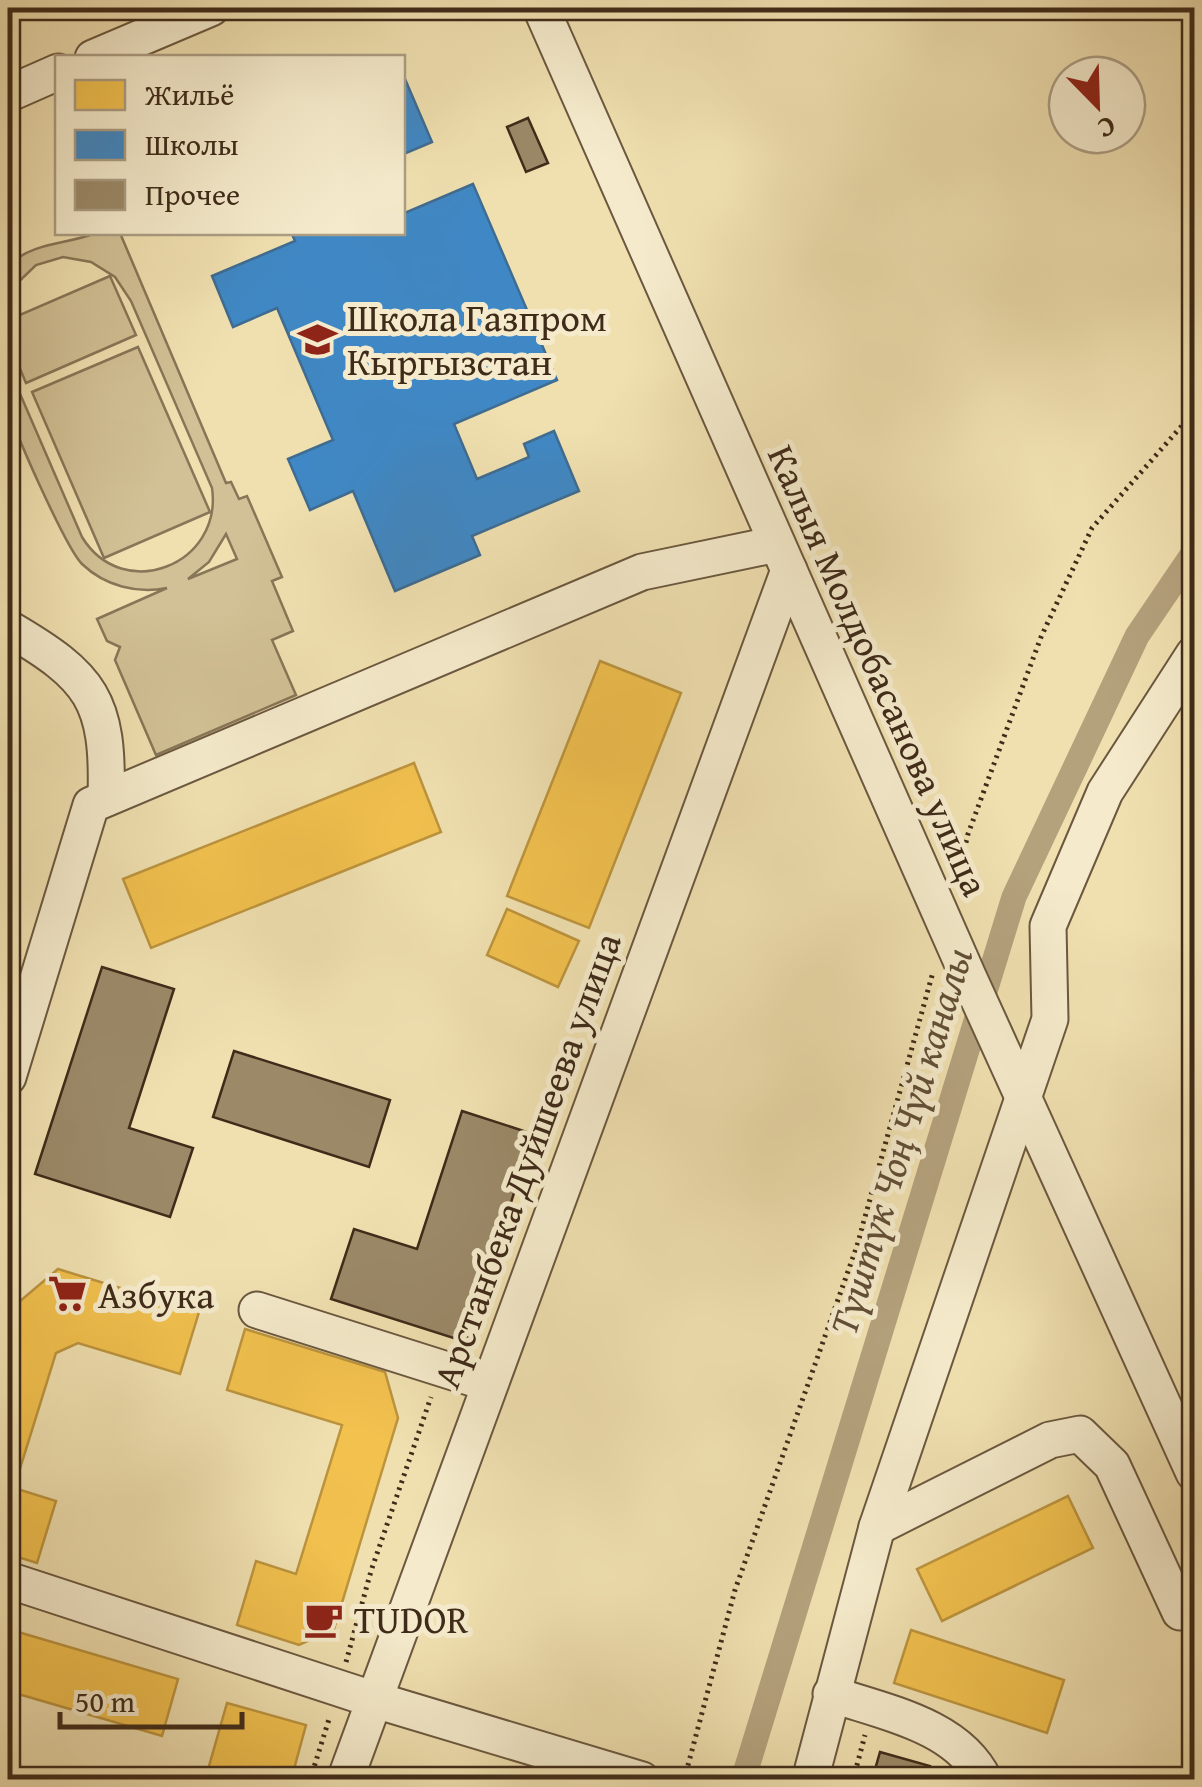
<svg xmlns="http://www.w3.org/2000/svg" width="1202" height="1787" font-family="'Gentium Book Plus',serif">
  <rect width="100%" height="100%" fill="#f0e0b0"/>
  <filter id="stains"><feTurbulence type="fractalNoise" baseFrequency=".002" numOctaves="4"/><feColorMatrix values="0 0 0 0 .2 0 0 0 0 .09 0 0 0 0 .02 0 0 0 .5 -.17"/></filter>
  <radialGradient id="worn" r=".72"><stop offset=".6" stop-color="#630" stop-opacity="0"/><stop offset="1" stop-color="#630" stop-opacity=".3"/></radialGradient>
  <g fill="#d2c196" stroke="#887658" stroke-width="2.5" fill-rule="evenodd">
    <path d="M96,233H120L226,483L231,482L239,499L247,496L282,577L272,581L293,631L272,640L296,695L156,755L115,660L120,647L107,641L97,619L167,588C137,594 105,586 82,564C67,549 11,427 8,404C6,392 7,378 8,366L82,537C123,604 223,565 212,488L131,301L115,277L91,262L63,257L36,265L8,292V265C36,241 65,245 96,233ZM226,534L237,559L188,579L209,562Z"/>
    <polygon points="110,276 136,335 26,383 8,340 8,320"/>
    <polygon points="138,347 210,512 104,558 32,392"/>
  </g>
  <g fill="#f2c14e" stroke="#bc943e" stroke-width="2.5">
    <polygon points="600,661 681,693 589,928 507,896"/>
    <polygon points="414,763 441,832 151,948 123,879"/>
    <polygon points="507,909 579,941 558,987 487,955"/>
    <polygon points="58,1269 199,1312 180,1374 78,1343 56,1353 14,1488 56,1501 37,1563 8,1554 8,1338 19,1302"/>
    <polygon points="245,1329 385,1372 398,1418 334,1629 299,1645 237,1625 256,1561 296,1574 342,1425 227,1390"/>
    <polygon points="1068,1496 1093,1548 942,1621 917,1569"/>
    <polygon points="8,1629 178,1679 162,1736 8,1691"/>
    <polygon points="911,1630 1064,1680 1047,1733 894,1683"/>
    <polygon points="227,1703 306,1725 291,1780 205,1780"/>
  </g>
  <g fill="#3f88c5" stroke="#3f6c91" stroke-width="2.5">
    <polygon points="405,79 432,142 404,154 402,80"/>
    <polygon points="473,184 557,380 454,424 477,479 529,457 524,444 554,431 579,491 472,536 480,555 395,591 353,491 310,510 288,459 333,440 277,308 233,327 212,276 295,241 291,232 402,232 402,214"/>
  </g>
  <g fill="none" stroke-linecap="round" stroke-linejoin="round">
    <polyline stroke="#b4a27d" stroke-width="25" points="743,1780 1014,897 1137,636 1194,552"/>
  </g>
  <g fill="#9b8968" stroke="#3f2b19" stroke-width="2.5">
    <polygon points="528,118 548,163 526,172 507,127"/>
    <polygon points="102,967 174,989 129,1128 193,1148 170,1217 35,1174"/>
    <polygon points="234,1051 390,1100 369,1167 213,1117"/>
    <polygon points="462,1111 533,1134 466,1342 331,1299 354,1229 417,1249"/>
    <polygon points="880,1752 930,1766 926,1780 872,1780"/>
  </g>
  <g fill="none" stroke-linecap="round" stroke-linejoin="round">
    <defs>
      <g id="minor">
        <polyline points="541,8 968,976 1194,1473"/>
        <polyline points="93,58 211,8"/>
        <polyline points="8,94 58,72"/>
        <path d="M8,628C92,677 109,700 106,798"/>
        <polyline points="8,1077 91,805 642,572 777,544"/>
        <polyline points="257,1310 488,1383"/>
        <polyline points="877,1527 1050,1440 1080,1434 1112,1465 1180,1612"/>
        <polyline points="8,1580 372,1699 642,1780"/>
        <path d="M831,1694C883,1712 958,1725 984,1780"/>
        <polyline points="345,1780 789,570"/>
        <polyline points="810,1780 877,1527 1050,1019 1048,926 1105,792 1194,654"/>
      </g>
    </defs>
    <use href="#minor" stroke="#6b583f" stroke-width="39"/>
    <g stroke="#3f2b19" stroke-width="5" stroke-dasharray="2.5 5" stroke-linecap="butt">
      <polyline points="957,879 968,834 1041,637 1092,528 1194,412"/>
      <polyline points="346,1662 371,1571 431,1397"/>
      <polyline points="310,1780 330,1716"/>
      <polyline points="684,1780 735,1590 857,1246 933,972"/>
      <polyline points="853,1780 865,1735"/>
    </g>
    <use href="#minor" stroke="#f5ebcc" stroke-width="35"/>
  </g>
  <defs>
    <symbol id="school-bare" viewBox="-9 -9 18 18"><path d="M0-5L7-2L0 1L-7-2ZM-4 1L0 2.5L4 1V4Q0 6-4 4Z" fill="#8f2418" stroke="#f5ebcc" stroke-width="2.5" paint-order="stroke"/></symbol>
    <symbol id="supermarket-bare" viewBox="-9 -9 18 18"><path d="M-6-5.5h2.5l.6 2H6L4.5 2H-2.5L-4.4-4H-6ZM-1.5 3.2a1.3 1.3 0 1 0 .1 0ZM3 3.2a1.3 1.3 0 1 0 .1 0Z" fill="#8f2418" stroke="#f5ebcc" stroke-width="2.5" paint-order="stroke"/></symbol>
    <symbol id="cafe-bare" viewBox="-9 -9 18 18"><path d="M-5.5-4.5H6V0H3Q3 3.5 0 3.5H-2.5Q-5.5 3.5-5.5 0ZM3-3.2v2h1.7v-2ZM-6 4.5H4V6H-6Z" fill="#8f2418" stroke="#f5ebcc" stroke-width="2.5" paint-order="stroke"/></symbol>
  </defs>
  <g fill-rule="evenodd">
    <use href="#school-bare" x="290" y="312" width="55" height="55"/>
    <use href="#supermarket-bare" x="40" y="1266" width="55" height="55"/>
    <use href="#cafe-bare" x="296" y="1592" width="55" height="55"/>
  </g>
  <g text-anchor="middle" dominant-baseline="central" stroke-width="10" stroke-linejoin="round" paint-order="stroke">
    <g font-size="38" fill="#3f2b19" stroke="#f5ebcc" text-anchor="start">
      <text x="347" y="317">Школа Газпром<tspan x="347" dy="44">Кыргызстан</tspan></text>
      <text x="98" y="1294">Азбука</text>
      <text x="354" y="1619">TUDOR</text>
    </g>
    <g font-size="38" fill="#3f2b19" stroke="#f5ebcc">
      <text transform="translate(879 670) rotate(66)">Калыя Молдобасанова улица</text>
      <text transform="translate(526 1160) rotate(-70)">Арстанбека Дуйшеева улица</text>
    </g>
    <g font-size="40" font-style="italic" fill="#624f37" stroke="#f5ebcc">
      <text transform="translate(900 1141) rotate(-73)">Түштүк Чоң Чүй каналы</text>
    </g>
  </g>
  <rect width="1202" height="1787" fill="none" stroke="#f0e0b0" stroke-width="40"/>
  <rect x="10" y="10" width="1182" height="1767" fill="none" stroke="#3f2b19" stroke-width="5"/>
  <rect x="20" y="20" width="1162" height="1747" fill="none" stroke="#3f2b19" stroke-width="2.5"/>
  <rect x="55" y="55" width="350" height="180" fill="#f5ebcc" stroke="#ac9e84" stroke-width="2.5"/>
  <rect x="75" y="80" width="50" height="30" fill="#f2c14e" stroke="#ac9e84" stroke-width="2.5"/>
  <text x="145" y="105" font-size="30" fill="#3f2b19">Жильё</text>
  <rect x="75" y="130" width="50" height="30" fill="#3f88c5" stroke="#ac9e84" stroke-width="2.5"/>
  <text x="145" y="155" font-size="30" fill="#3f2b19">Школы</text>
  <rect x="75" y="180" width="50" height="30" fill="#9b8968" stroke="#ac9e84" stroke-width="2.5"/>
  <text x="145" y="205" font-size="30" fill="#3f2b19">Прочее</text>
  <g transform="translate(1097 105) rotate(157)"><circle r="48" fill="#f5ebcc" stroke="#ac9e84" stroke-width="2.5"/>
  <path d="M0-8L18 38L0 25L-18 38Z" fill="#8f2418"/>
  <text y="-15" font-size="28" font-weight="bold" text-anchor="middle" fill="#3f2b19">С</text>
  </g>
  <path d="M60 1712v15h182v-15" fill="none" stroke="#3f2b19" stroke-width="5"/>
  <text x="75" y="1712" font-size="30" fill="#3f2b19" stroke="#f5ebcc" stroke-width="8" paint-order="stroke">50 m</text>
  <rect width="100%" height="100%" filter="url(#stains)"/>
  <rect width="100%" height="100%" fill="url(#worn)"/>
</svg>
